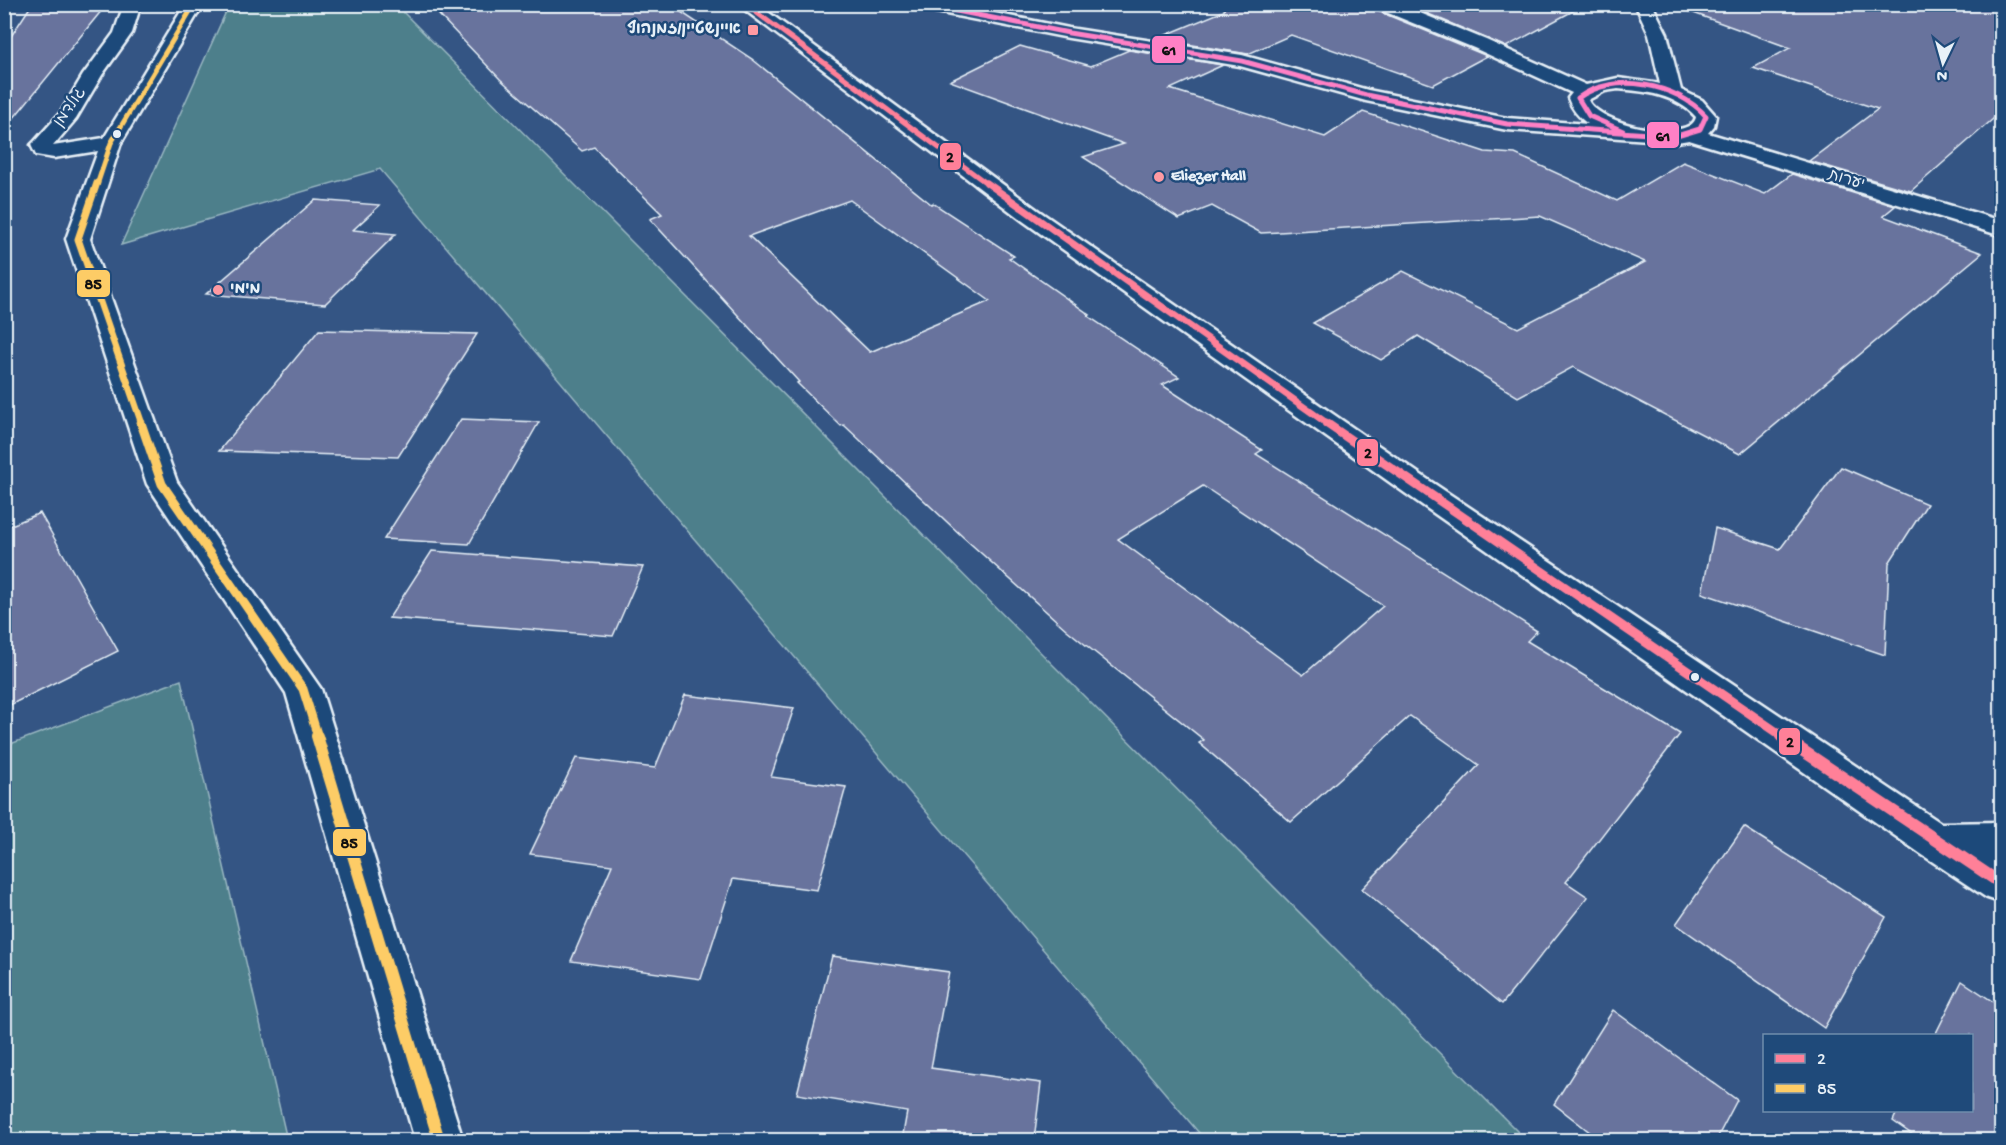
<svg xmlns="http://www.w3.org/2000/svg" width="2006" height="1145" font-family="'Gochi Hand','Playpen Sans Hebrew',sans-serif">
  <rect width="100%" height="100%" fill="#345584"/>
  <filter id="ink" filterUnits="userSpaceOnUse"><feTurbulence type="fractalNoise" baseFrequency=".0167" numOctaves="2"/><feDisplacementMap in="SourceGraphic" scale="12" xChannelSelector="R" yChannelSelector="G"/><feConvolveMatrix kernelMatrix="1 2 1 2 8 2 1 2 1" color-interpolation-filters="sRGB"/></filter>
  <g filter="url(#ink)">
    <g fill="#4d7f8b" stroke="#9ab8c2" stroke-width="1.5">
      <polygon points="229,5 396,5 1526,1140 1205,1140 380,169 121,245"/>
      <polygon points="181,680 287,1140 5,1140 5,746"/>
    </g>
    <g fill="#68739d" stroke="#e8f1f8" stroke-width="1.5" fill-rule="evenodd">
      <polygon points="32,4 107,4 4,130 4,47"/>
      <path d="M490,4H669L752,59L931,204L933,203L1014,256L1009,258L1090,315L1088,316L1179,377L1162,385L1262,450L1256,454L1537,631L1527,641L1680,734L1566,882L1588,897L1502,1004L1362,889L1479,765L1410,716L1291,822L1199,743L1204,740L1067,630L963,537L844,425L841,426L797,383L799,382L650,219L662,214L594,147L582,151L500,79L439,15ZM850,200L990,301L870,352L749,236ZM1203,486L1383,606L1303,675L1118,539Z"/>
      <polygon points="1225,4 1372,4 1375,10 1487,56 1433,85 1291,35 1248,54 1156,39 1224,11"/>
      <polygon points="1405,4 1586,4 1506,47"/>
      <polygon points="1686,4 2001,4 2001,112 1911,191 1809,161 1878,109 1753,68 1790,48 1685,10"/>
      <polygon points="1020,46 1091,66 1129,50 1223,65 1170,89 1325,137 1363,112 1485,152 1515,154 1617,201 1683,162 1765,194 1792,174 1895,206 1883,216 1982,253 1740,454 1573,367 1518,397 1418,336 1381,360 1313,323 1403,271 1518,328 1645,262 1540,216 1261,233 1212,206 1179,219 1083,157 1124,144 950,81"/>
      <polygon points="315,200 380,205 353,230 396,234 325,304 206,294"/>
      <polygon points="319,330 477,334 398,457 219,451"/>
      <polygon points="461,419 539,422 469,544 384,539"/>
      <polygon points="1841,467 1927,504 1889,563 1885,655 1702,593 1715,528 1780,549"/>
      <polygon points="40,513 118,651 4,708 4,528"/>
      <polygon points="432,551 643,567 613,636 389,618"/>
      <polygon points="685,695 794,708 771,777 846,787 817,890 733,879 701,979 571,961 612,865 530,854 576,758 655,768"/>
      <polygon points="1744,827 1886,917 1824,1028 1676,924"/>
      <polygon points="832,956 949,972 931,1068 1041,1083 1034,1140 902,1140 907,1112 797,1094"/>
      <polygon points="1962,981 2001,1007 2001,1140 1920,1140 1893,1121 1898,1110 1971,1110 1971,1035 1935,1035"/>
      <polygon points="1613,1010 1737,1100 1716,1140 1600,1140 1554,1104"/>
    </g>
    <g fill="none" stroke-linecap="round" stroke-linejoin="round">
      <defs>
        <g id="minor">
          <polygon points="124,4 141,4 132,33 102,75 76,119 53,146 104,138 183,8 182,4 199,4 201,8 121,143 90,239 177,482 321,689 463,1140 415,1140 286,693 147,484 66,239 98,151 54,158 36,155 31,145 35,141 61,112 83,75 114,33"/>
          <polygon points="737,4 757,4 1039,211 1427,479 1941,823 2002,822 2002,858 1997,858 2002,861 2002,903 1987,898 1921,854 1405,493 1023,221"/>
          <path d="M913,4H950L1069,28L1242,55L1368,90L1507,118L1588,124C1578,117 1572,109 1568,98L1572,93L1474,48L1376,8L1374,4H1398L1486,40L1586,85L1618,78L1660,84L1649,34L1635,4H1652L1667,34L1681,90L1702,100L1716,116L1714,126L1708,133L2002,221V236L1689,140L1677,142L1507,130L1366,101L1240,66L1069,38L921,9ZM1618,89C1645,91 1677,95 1696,117C1691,144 1598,125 1588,100L1605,91Z"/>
        </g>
      </defs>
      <use href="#minor" stroke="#e8f1f8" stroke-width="5"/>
      <use href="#minor" fill="#1f4a7a" fill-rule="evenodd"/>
      <defs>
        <polyline id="bus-1-far3" points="745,4 989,185"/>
        <polyline id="bus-1-far2" points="987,183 1328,424"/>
        <polyline id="bus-1-far1" points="1326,423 1784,737"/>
        <polyline id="bus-1" points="1781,736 2002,884"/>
        <polyline id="bus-2-far3" points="97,185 111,143 192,8 190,4"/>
        <polyline id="bus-2-far2" points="97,183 78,239 142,424"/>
        <polyline id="bus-2-far1" points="141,423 162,484 303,689 318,737"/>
        <polyline id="bus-2" points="317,736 439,1140"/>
        <path id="bus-3" d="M921,4L1069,33L1242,61L1366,95L1507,124L1677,136L1700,129L1706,116C1677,84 1614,71 1578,98L1589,116L1623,131"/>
      </defs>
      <use href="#bus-1-far3" stroke="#1f4a7a" stroke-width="8"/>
      <use href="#bus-1-far2" stroke="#1f4a7a" stroke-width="10"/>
      <use href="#bus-1-far1" stroke="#1f4a7a" stroke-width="14"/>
      <use href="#bus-1" stroke="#1f4a7a" stroke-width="16"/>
      <use href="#bus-2-far3" stroke="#1f4a7a" stroke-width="8"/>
      <use href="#bus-2-far2" stroke="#1f4a7a" stroke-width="10"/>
      <use href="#bus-2-far1" stroke="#1f4a7a" stroke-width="14"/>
      <use href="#bus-2" stroke="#1f4a7a" stroke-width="16"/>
      <use href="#bus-3" stroke="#1f4a7a" stroke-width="8"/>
      <use href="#bus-1-far3" stroke="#ff8098" stroke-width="5"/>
      <use href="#bus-1-far2" stroke="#ff8098" stroke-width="7"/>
      <use href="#bus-1-far1" stroke="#ff8098" stroke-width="9"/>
      <use href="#bus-1" stroke="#ff8098" stroke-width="12"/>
      <use href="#bus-2-far3" stroke="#fdcc66" stroke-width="5"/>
      <use href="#bus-2-far2" stroke="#fdcc66" stroke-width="7"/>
      <use href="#bus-2-far1" stroke="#fdcc66" stroke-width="9"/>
      <use href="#bus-2" stroke="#fdcc66" stroke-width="12"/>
      <use href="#bus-3" stroke="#ff80c5" stroke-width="5"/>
    </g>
  </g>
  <g fill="#ff9aa2" stroke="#1f4a7a" stroke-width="2">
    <rect x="747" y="24" width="12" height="12" rx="3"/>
    <circle cx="1159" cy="177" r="6"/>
    <circle cx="218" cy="290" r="6"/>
  </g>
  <g fill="#e8f1f8" stroke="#1f4a7a" stroke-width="2">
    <circle cx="117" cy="134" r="5"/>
    <circle cx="1695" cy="677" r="5"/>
  </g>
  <g text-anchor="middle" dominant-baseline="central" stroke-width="5" stroke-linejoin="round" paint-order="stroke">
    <g font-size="16" font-weight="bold" fill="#e8f1f8" stroke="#1f4a7a" text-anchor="start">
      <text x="741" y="30" text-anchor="end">איינשטיין/זמנהוף</text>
      <text x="1171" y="177">Eliezer Hall</text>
      <text x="230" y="290">מימי</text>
    </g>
    <g font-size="16" fill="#e8f1f8" stroke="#1f4a7a">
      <text transform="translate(71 108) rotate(-55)">גולדמן</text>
      <text transform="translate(1846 181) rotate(17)">יערות</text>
    </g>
  </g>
  <g stroke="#1f4a7a" stroke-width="2">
    <rect x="1151" y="35" width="35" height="29" rx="6" fill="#ff80c5"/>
    <rect x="1646" y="121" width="34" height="28" rx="6" fill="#ff80c5"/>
    <rect x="939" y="142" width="23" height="29" rx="6" fill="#ff8098"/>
    <rect x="76" y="269" width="35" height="29" rx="6" fill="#fdcc66"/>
    <rect x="1356" y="438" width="23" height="29" rx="6" fill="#ff8098"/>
    <rect x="1778" y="727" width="23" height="29" rx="6" fill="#ff8098"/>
    <rect x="332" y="828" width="35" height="29" rx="6" fill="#fdcc66"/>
  </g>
  <g font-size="16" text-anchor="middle" font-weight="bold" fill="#111">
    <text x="1169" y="55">61</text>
    <text x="1663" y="141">61</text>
    <text x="950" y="162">2</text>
    <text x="93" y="289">85</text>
    <text x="1368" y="458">2</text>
    <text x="1790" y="747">2</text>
    <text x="349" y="848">85</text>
  </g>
  <rect width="2006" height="1145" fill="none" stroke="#1f4a7a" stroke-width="24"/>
  <rect x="12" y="12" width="1982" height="1121" fill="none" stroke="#e8f1f8" stroke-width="2" filter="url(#ink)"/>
  <rect x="1763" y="1034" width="210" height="78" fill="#1f4a7a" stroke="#6f8dac" stroke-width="1.5"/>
  <rect x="1775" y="1054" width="30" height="9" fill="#ff8098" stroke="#6f8dac" stroke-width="1.5"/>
  <text x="1817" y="1064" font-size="18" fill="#e8f1f8">2</text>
  <rect x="1775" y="1084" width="30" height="9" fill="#fdcc66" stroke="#6f8dac" stroke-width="1.5"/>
  <text x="1817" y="1094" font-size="18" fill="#e8f1f8">85</text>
  <g transform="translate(1943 63) rotate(185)" stroke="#1f4a7a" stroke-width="4.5" paint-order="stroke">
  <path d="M0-4.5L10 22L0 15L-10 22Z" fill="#e8f1f8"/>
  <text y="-9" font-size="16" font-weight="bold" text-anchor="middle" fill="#e8f1f8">N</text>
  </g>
</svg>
